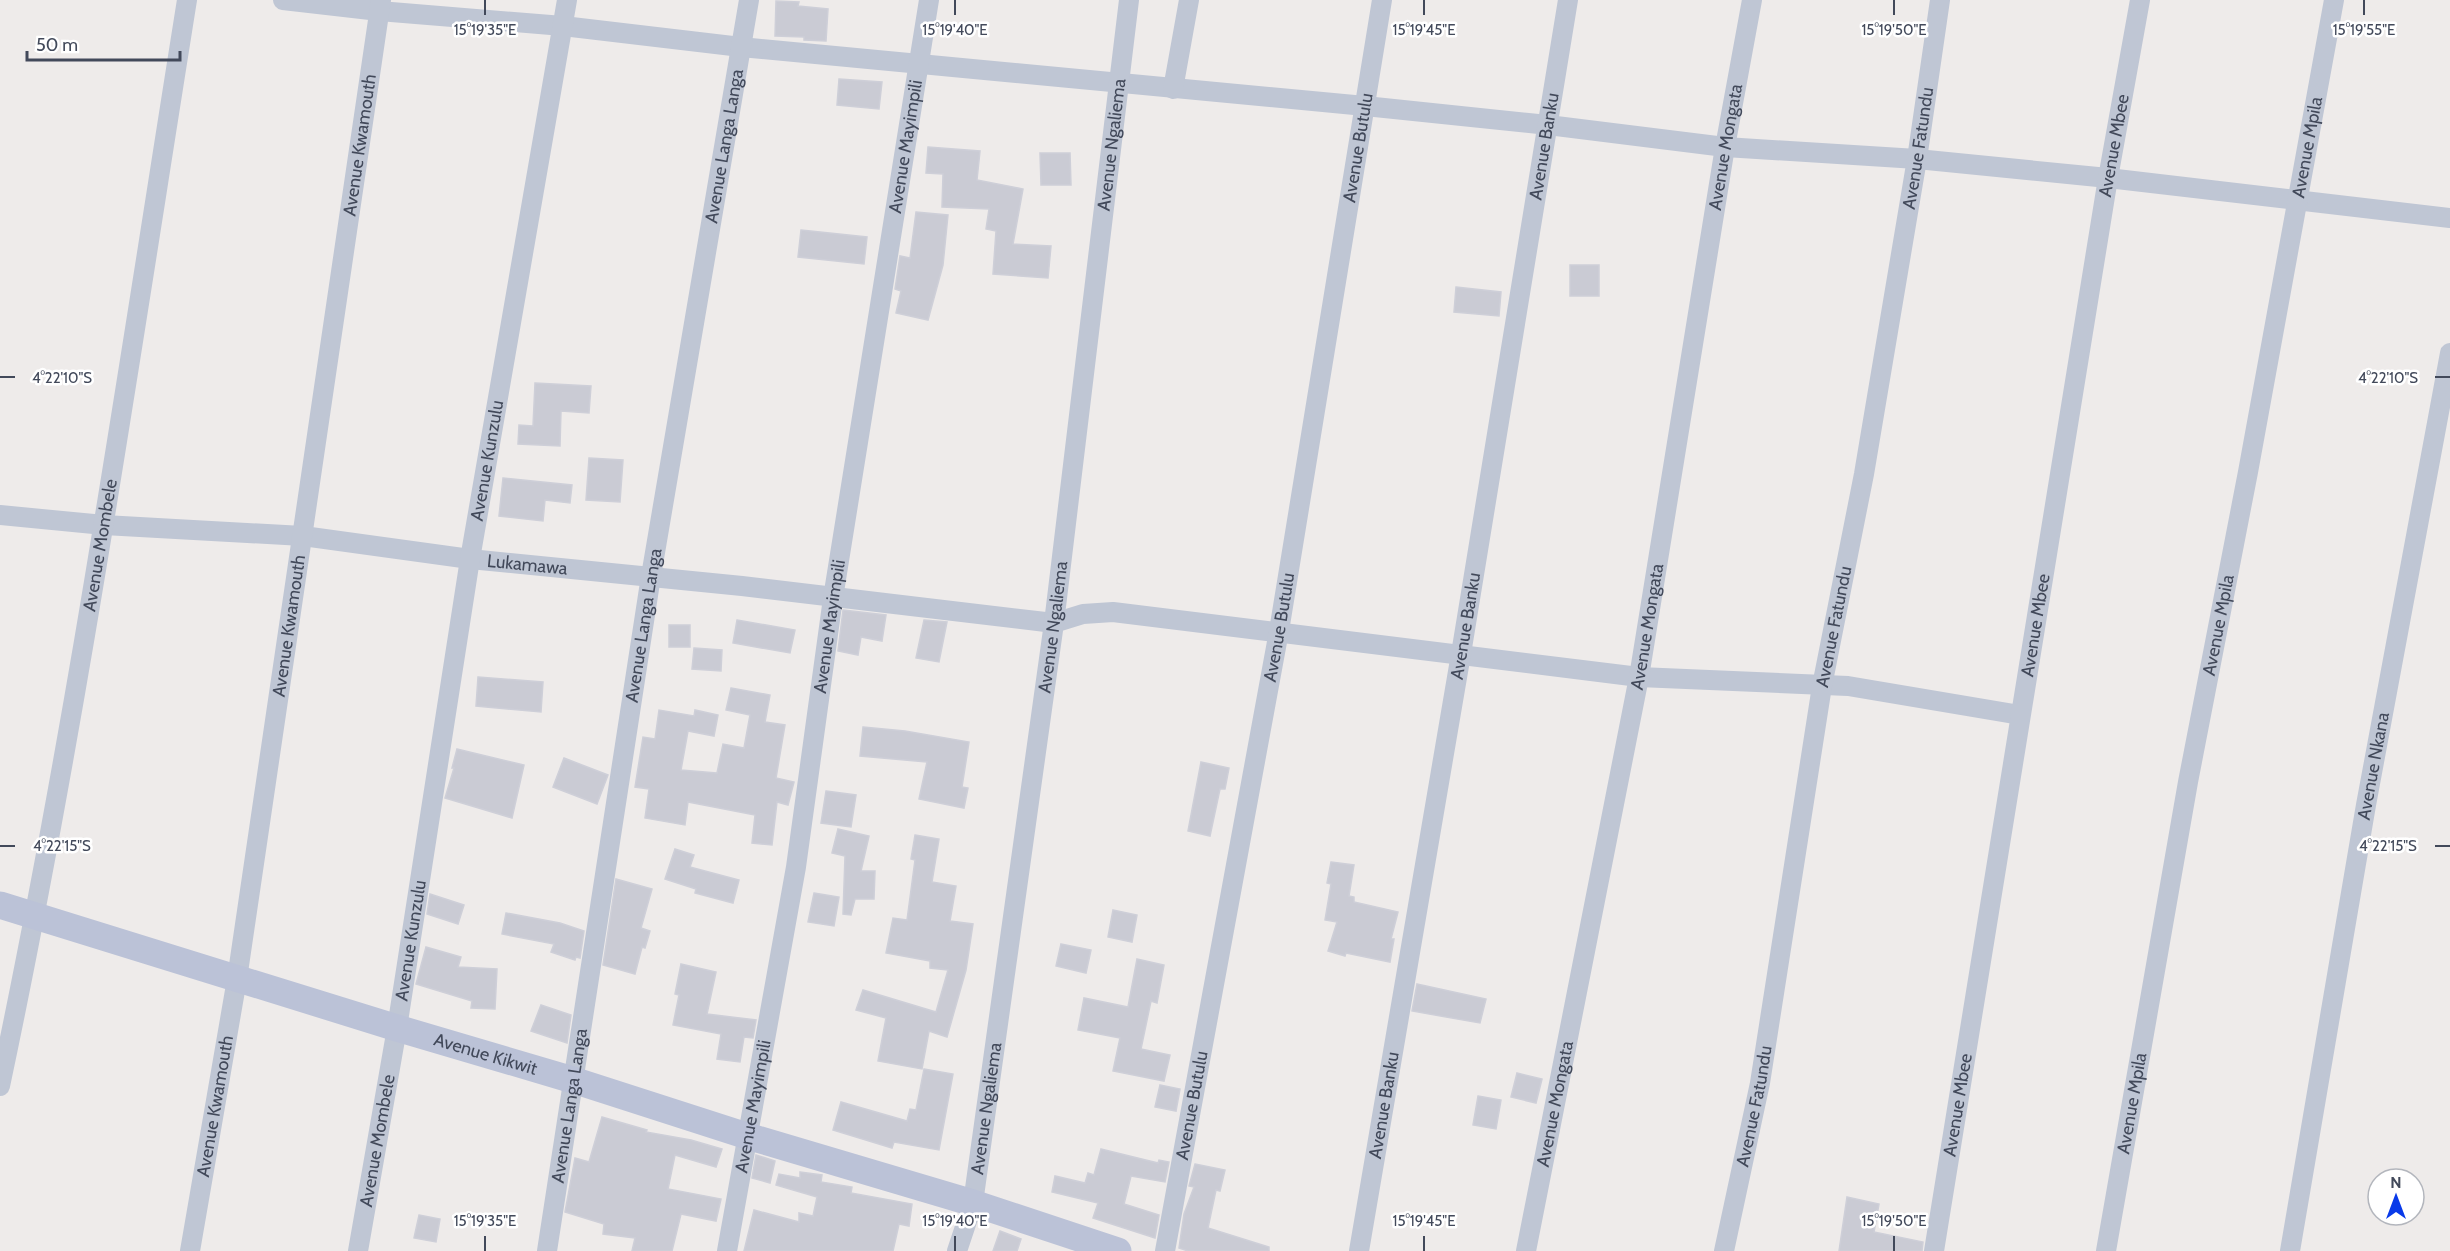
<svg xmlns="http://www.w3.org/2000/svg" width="2450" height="1251" font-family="Cabin,sans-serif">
  <rect width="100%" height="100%" fill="#eeebea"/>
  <g fill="#cacbd4" stroke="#cecfd8" stroke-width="1.5">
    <polygon points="776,1 799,2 798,6 828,9 826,41 804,40 804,37 775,36"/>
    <polygon points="839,79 882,82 879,109 837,105"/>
    <polygon points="928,147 980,151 977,180 1023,189 1013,244 1051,246 1048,278 993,274 996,231 986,229 989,209 942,207 943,174 926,173"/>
    <polygon points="1040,153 1070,153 1071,185 1041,185"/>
    <polygon points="916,212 948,215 943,265 928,320 896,313 901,291 895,289 900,256 910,258"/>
    <polygon points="801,230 867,237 864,264 798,257"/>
    <rect x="1570" y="265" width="29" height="31"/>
    <polygon points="1456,287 1501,292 1499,316 1454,312"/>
    <polygon points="535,383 591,386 589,413 561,411 560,446 518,444 519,425 533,426"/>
    <polygon points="589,458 623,460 620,502 586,500"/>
    <polygon points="503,478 572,485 570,503 545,500 543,521 499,516"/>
    <polygon points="843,610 886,615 882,641 861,637 858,655 838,651"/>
    <polygon points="737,620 795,630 790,653 733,643"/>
    <polygon points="924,620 947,622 939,662 916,658"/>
    <rect x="669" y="625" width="21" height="22"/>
    <polygon points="694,648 722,650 721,671 692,669"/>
    <polygon points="478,677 543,682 541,712 476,706"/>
    <polygon points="731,688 770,695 765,722 785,725 776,778 794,782 788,805 777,802 772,845 752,843 755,815 688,802 685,825 645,818 649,789 635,787 643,737 655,739 659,710 694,716 695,710 718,715 714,736 688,731 681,770 717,773 723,744 744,748 750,715 726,710"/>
    <polygon points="863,727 905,731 969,742 962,787 968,788 964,808 919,799 927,762 860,756"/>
    <polygon points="457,749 524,765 512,818 445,798 454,768 452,768"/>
    <polygon points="564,758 608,775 597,804 553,787"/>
    <polygon points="1201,762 1229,768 1225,789 1220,789 1210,836 1188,831"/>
    <polygon points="826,791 856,795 851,827 821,823"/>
    <polygon points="838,829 869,836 861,871 875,871 874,899 855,899 851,915 843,914 845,856 832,853"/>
    <polygon points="915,835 939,839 932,882 956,886 950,921 973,924 966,970 947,1037 929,1031 922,1069 878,1061 886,1018 856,1010 863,990 936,1012 948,970 930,968 930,961 886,953 893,918 907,920 915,860 911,859"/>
    <polygon points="675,849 694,855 690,867 739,880 733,903 695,893 696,889 665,879"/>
    <polygon points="1331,862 1354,865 1349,896 1354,897 1354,902 1398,912 1391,939 1394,939 1390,962 1346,953 1345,956 1328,951 1337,922 1325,920 1331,884 1327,883"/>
    <polygon points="616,879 652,889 641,928 650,931 645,948 642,947 635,974 603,965"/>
    <polygon points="814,893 839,897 834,926 808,922"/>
    <polygon points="430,894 464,905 458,924 427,914"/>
    <polygon points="1113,910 1137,915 1132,942 1108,937"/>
    <polygon points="506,913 560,923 584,931 580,958 576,957 575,960 551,952 554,944 502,934"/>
    <polygon points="1061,944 1091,950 1086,973 1056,966"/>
    <polygon points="426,947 461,957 458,967 497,969 495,1009 471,1008 472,1001 416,984"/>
    <polygon points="1137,959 1164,965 1157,1003 1151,1001 1141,1049 1170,1055 1164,1081 1113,1071 1120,1038 1078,1030 1084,998 1128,1007"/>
    <polygon points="681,964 716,972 707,1014 756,1020 753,1038 744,1037 740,1062 717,1059 721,1034 673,1025 679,995 675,994"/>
    <polygon points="1417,984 1486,999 1480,1023 1412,1011"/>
    <polygon points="541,1005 571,1015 567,1043 531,1031"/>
    <polygon points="924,1069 953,1074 939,1150 894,1142 892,1148 833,1130 841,1102 907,1121 910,1109 916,1110"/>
    <polygon points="1517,1073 1542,1079 1536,1103 1511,1097"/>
    <polygon points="1160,1085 1180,1089 1176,1111 1155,1107"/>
    <polygon points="1478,1096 1501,1100 1496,1129 1473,1125"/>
    <polygon points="602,1117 647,1130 646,1132 691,1140 722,1149 716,1167 675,1155 668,1189 721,1199 716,1221 681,1214 672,1251 632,1251 635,1238 603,1234 604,1224 565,1212 575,1158 589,1162"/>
    <polygon points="1101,1149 1158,1163 1159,1160 1169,1162 1165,1182 1131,1176 1124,1204 1159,1215 1155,1238 1093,1218 1098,1203 1052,1192 1055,1176 1085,1183 1088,1173 1094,1175"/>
    <polygon points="756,1155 775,1161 770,1183 752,1178"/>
    <polygon points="1195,1164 1225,1170 1220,1191 1216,1190 1208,1228 1269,1247 1269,1251 1188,1251 1179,1248 1184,1214 1194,1187 1189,1186"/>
    <polygon points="800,1172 822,1175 821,1182 852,1187 851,1193 912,1204 909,1226 899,1224 893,1251 744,1251 754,1210 799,1222 799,1213 813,1216 817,1197 776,1185 779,1174 800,1178"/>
    <polygon points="1847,1197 1879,1204 1874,1232 1923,1242 1922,1251 1839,1251"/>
    <polygon points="419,1215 440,1219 436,1242 414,1238"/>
    <polygon points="1000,1231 1021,1239 1017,1251 993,1251"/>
  </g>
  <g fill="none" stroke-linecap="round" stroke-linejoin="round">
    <g stroke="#bfc6d4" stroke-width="20">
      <polyline points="283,0 379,11 563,26 741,47 1365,106 1548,125 1725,147 1917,159 2108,178 2450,218"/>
      <polyline points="1173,89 1189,0"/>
      <path id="s1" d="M0,515L104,525L303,536L470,559L742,586L1054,623L1083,614L1113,612L1639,677L1848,686L2020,715"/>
      <path id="s2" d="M0,1086C76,727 129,363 187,0"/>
      <path id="s3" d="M190,1251L237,979L381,0"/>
      <path id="s4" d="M358,1251L397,1028L470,559L567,0"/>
      <path id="s5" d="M547,1251L651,576L749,0"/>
      <path id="s6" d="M727,1251L796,867L833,598L929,0"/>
      <path id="s7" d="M957,1251L973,1203L1054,623L1129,0"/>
      <path id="s8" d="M1165,1251L1279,631L1382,0"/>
      <path id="s9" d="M1359,1251L1461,654L1568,0"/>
      <path id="s10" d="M1526,1251L1639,677L1725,147L1752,0"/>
      <path id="s11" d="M1724,1251L1760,1083L1822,686L1864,474L1917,159L1940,0"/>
      <path id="s12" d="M1934,1251L2108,178L2140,0"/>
      <path id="s13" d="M2106,1251L2188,782L2248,472L2334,0"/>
      <path id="s14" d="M2290,1251L2366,805L2450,353"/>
    </g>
    <path stroke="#bbc2d7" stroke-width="27" id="s15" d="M0,905L397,1028L573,1080L747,1136L973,1203L1118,1251"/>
  </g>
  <path fill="none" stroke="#42495a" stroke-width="2" d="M485,0V15M955,0V15M1424,0V15M1894,0V15M2364,0V15M0,377H15M2435,377H2450M0,846H15M2435,846H2450M485,1236V1251M955,1236V1251M1424,1236V1251M1894,1236V1251"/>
  <g text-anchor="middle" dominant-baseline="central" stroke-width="5" stroke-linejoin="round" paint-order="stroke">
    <g font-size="18" fill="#42495a" stroke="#fff">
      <text stroke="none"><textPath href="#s3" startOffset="1119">Avenue Kwamouth</textPath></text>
      <text stroke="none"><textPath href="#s5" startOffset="1119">Avenue Langa Langa</textPath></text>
      <text stroke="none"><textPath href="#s7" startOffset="1118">Avenue Ngaliema</textPath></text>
      <text stroke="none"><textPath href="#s6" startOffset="1119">Avenue Mayimpili</textPath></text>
      <text stroke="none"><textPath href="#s9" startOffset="1120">Avenue Banku</textPath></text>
      <text stroke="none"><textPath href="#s12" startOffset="1120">Avenue Mbee</textPath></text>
      <text stroke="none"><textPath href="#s8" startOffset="1120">Avenue Butulu</textPath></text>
      <text stroke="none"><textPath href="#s10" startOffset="1122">Avenue Mongata</textPath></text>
      <text stroke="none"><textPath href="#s11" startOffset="1120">Avenue Fatundu</textPath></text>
      <text stroke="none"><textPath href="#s13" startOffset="1122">Avenue Mpila</textPath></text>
      <text stroke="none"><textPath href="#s4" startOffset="801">Avenue Kunzulu</textPath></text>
      <text stroke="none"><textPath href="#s2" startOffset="550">Avenue Mombele</textPath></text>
      <text stroke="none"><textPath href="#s1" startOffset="530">Lukamawa</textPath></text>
      <text stroke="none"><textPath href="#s5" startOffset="633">Avenue Langa Langa</textPath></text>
      <text stroke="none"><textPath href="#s12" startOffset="634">Avenue Mbee</textPath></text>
      <text stroke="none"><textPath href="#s13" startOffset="636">Avenue Mpila</textPath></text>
      <text stroke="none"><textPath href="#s3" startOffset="633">Avenue Kwamouth</textPath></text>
      <text stroke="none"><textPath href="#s6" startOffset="633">Avenue Mayimpili</textPath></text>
      <text stroke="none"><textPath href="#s8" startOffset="634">Avenue Butulu</textPath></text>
      <text stroke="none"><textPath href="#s9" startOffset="634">Avenue Banku</textPath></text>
      <text stroke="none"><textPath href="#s11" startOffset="634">Avenue Fatundu</textPath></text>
      <text stroke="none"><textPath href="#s7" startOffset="632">Avenue Ngaliema</textPath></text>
      <text stroke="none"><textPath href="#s10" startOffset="636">Avenue Mongata</textPath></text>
      <text stroke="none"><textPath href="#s14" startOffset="492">Avenue Nkana</textPath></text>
      <text stroke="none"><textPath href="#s4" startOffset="315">Avenue Kunzulu</textPath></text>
      <text stroke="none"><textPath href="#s15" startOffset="508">Avenue Kikwit</textPath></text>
      <text stroke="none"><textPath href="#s10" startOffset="150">Avenue Mongata</textPath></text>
      <text stroke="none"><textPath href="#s13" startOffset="150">Avenue Mpila</textPath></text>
      <text stroke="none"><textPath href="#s5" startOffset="147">Avenue Langa Langa</textPath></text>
      <text stroke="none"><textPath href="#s8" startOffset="148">Avenue Butulu</textPath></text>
      <text stroke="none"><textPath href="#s9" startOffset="148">Avenue Banku</textPath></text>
      <text stroke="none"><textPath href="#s11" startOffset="148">Avenue Fatundu</textPath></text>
      <text stroke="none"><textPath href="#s12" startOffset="148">Avenue Mbee</textPath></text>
      <text stroke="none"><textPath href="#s3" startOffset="147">Avenue Kwamouth</textPath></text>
      <text stroke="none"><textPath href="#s6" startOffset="147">Avenue Mayimpili</textPath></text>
      <text stroke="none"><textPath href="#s7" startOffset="146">Avenue Ngaliema</textPath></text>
      <text stroke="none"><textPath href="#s4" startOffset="112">Avenue Mombele</textPath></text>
    </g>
  </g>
  <g font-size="15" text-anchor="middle" fill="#42495a" stroke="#fff" stroke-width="5" stroke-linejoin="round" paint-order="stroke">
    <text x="485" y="35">15°19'35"E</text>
    <text x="955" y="35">15°19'40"E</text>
    <text x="1424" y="35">15°19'45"E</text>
    <text x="1894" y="35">15°19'50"E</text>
    <text x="2364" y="35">15°19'55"E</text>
    <text x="62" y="383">4°22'10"S</text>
    <text x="2388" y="383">4°22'10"S</text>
    <text x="62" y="851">4°22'15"S</text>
    <text x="2388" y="851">4°22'15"S</text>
    <text x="485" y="1226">15°19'35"E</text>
    <text x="955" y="1226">15°19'40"E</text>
    <text x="1424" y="1226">15°19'45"E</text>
    <text x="1894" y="1226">15°19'50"E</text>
  </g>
  <g transform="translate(2396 1197)"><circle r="28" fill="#ffffff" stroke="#b3b6bd" stroke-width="1.5"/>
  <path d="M0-4.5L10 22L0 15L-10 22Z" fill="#093ae9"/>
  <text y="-9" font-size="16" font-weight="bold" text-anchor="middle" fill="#42495a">N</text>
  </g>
  <path d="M27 51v9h153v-9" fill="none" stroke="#42495a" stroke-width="3"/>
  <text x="36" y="51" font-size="18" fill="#42495a" stroke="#ffffff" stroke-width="4.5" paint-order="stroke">50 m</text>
</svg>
